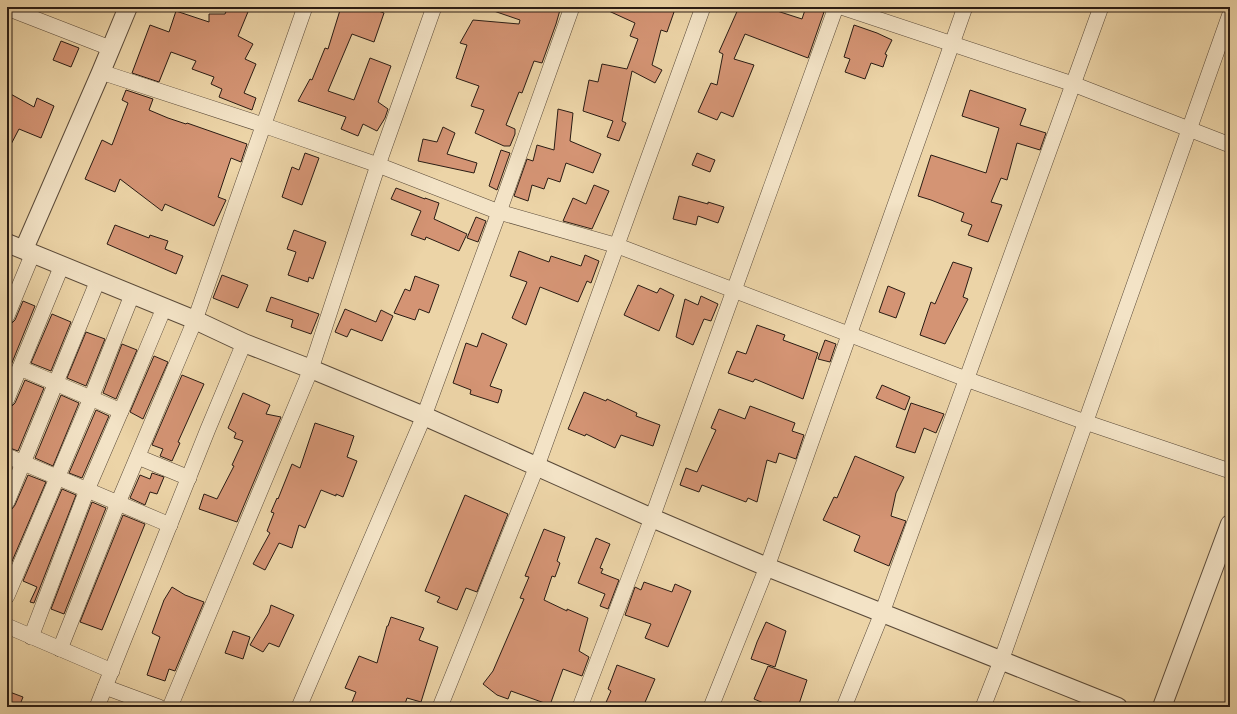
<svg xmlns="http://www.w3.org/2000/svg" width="1237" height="714" font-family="'IM FELL Double Pica',serif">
  <rect width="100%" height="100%" fill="#ecd4a7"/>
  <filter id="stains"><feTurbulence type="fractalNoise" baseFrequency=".005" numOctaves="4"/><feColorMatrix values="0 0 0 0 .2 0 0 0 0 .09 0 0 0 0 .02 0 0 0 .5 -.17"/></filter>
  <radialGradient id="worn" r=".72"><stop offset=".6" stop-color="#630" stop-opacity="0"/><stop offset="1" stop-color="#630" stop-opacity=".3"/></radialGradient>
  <g fill="#d49474" stroke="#2a1c14">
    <polygon points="228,7 250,7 238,36 253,44 245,59 256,64 244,93 256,98 252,110 219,97 222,89 211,84 214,77 192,69 196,61 171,52 159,82 132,73 150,25 169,32 176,11 209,22 209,14 225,14"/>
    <polygon points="341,7 367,7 384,13 374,42 352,34 328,91 354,100 370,58 391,66 378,102 388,109 385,118 377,131 363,124 358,136 341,129 346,117 298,101 310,79 312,80 325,48 328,49"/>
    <polygon points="488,7 549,7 560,10 556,24 542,63 534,61 522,93 519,92 506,125 515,129 515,134 510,146 504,146 475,133 484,110 471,106 479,86 456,78 467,45 460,43 473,20 519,24 520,20 488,9"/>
    <polygon points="600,7 673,7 672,11 674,12 667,32 661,30 652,65 662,70 655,83 632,71 622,121 626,123 619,141 607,137 613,121 583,111 589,80 598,82 602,64 627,69 638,39 630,36 635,23"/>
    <polygon points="739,7 774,7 774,10 802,19 806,7 824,12 808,58 745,34 734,59 754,65 733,117 721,112 717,120 698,112 711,83 717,85 723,54 719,52"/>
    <polygon points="854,25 877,33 892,40 885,54 887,55 883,67 871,63 865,79 845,72 850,59 844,57"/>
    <polygon points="61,41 79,48 71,67 53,60"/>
    <polygon points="126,90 153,99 149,110 168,118 186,124 187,123 247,144 241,162 231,158 218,197 226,200 214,226 165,204 162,211 120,179 115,192 85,179 102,140 112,145 128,103 122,100"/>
    <polygon points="970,90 1026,109 1020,125 1046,133 1040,150 1017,143 1007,180 1001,178 991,202 1002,205 988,242 968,235 972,225 961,221 964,213 931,200 918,196 931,155 986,173 999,128 962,116"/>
    <polygon points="7,92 34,107 37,98 54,106 41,138 19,129 7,152"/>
    <polygon points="558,109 573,113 570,141 601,154 593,173 566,163 560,182 548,178 544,189 532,185 528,201 514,196 527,159 533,161 537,145 554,150"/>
    <polygon points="443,127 455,133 447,154 477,163 474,173 418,161 423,139 437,142"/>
    <polygon points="501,150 510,153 497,190 489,186"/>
    <polygon points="305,153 319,158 302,205 282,197 292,167 299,170"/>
    <polygon points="697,153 715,160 710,172 692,165"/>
    <polygon points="594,185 609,191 592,229 563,221 573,198 586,204"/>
    <polygon points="396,188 425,199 425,198 439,203 434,219 467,234 459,251 426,237 425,240 411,235 421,211 391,199"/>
    <polygon points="679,196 708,204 708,202 724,207 718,223 698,216 696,225 673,219"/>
    <polygon points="476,217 486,221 478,242 467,238"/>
    <polygon points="115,225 149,238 150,235 168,241 165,249 183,256 176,274 107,244"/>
    <polygon points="294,230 326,242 313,279 309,277 308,282 288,275 296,252 287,249"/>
    <polygon points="519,251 549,262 551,256 581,266 585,255 599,261 591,283 587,281 578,302 540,287 526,325 512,318 527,282 510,276"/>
    <polygon points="953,262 972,268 963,297 968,299 945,344 920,335 931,302 935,304"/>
    <polygon points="222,275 248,285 238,308 213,298"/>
    <polygon points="415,276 439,285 429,313 419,309 415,320 394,313 405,289 410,291"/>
    <polygon points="638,285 657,293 660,288 674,295 659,331 624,315"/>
    <polygon points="888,286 905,293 896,318 879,312"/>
    <polygon points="701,296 718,304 711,321 704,319 693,345 676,337 685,299 698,305"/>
    <polygon points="271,297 319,314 311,334 291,327 293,320 266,311"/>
    <polygon points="23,301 35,306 7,375 7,325 12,323 15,320"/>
    <polygon points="345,309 376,322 381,310 393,316 382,341 351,329 347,337 335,332"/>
    <polygon points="52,314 71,322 51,371 31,363"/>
    <polygon points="757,325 785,335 783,340 818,353 803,399 755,379 753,382 728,373 737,351 746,354"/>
    <polygon points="86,332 105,339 86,386 67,378"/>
    <polygon points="482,333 507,344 490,386 502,390 498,403 470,394 471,390 453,383 466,343 477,347"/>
    <polygon points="825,340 836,344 830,362 818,359"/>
    <polygon points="122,344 137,350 116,399 103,393"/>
    <polygon points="154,356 168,362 143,419 130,412"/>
    <polygon points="182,375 204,384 178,442 180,443 172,461 160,456 163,449 152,445"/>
    <polygon points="25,380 44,388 18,451 7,447 7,408 12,406 15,403"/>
    <polygon points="882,385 910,397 905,410 876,398"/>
    <polygon points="584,392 606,401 607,399 637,413 636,416 660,425 653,446 621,435 615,448 586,434 585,436 568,429"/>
    <polygon points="243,393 270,405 266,414 281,417 237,522 199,509 204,494 217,499 234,466 232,465 243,441 234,438 236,433 228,428"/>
    <polygon points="61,395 79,403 53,466 35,458"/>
    <polygon points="911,403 944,414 936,433 924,428 915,453 896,447"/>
    <polygon points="750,406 795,423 792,431 804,435 796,459 779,453 776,463 767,460 757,502 748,498 746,502 702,485 699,492 680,485 686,468 697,472 716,430 711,428 719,409 745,419"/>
    <polygon points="96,410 109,416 82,478 69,473"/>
    <polygon points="315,423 354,436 347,457 357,461 343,497 336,494 336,496 321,490 305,528 299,525 292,548 279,543 265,570 253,564 270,533 267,531 274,513 271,512 277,498 278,499 292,464 300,468"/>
    <polygon points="855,456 904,477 896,493 891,516 906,521 889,566 854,551 860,536 823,520 834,497 837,498"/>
    <polygon points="152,473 164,477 157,494 150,492 145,505 130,498 140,475 150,479"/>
    <polygon points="28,475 46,482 7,573 7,511 12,509 15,505"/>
    <polygon points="62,489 76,495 34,603 30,602 37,587 23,581"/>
    <polygon points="465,495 508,514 477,592 466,588 457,610 437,602 440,597 425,591"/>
    <polygon points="92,502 106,508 64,614 51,609"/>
    <polygon points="123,515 145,524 102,630 80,622"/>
    <polygon points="544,529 565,537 557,561 560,563 555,577 552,576 544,600 567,611 567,609 588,618 579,651 589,657 582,676 563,669 550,705 511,691 508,699 497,695 483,684 493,671 524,599 520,598 529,577 525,576"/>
    <polygon points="596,538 610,544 600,568 603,569 601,573 619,580 608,609 600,606 605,594 578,583"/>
    <polygon points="644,582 672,592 675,584 691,591 668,647 645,638 651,624 625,615 635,587 641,590"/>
    <polygon points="172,587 185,595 204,602 175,671 169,669 165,681 147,675 160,637 152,633 164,600"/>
    <polygon points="271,605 294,615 279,647 269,643 263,652 250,645 269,613"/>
    <polygon points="391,617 424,628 419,640 438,647 421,702 407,698 404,707 350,707 356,692 345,688 359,656 377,663 387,626 388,626"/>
    <polygon points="766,622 786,631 775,667 751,659 757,642"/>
    <polygon points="233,631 250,637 243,659 225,653"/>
    <polygon points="617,665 655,679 643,707 604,707 611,691 608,689"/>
    <polygon points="768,666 807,680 798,707 773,707 754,699"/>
    <polygon points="7,691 23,697 19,707 7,707"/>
  </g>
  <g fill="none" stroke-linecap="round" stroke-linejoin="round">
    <defs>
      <g id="minor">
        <polyline points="841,7 1073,84 1230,145"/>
        <polyline points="7,8 110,48"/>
        <polyline points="101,72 263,125 378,165 499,212 618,246 966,379 1085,422 1230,471"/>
        <polyline points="7,316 33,253"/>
        <polyline points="20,368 121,411 164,308"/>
        <polyline points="7,399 62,265"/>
        <polyline points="7,456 170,525"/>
        <polyline points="138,457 189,478"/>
        <polyline points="7,502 98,280"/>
        <polyline points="7,596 91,398 132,295"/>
        <polyline points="7,626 112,671"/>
        <polyline points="31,637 87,490 121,411"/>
        <polyline points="60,649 118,503 195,320 305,7"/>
        <polyline points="105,687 159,707"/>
        <polyline points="97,707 208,429 244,343"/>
        <polyline points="170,707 311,369 378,165 434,7"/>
        <polyline points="299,707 424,416 499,212 572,7"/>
        <polyline points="440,707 537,466 703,7"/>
        <polyline points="580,707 652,518 836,7"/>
        <polyline points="711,707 767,567 965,7"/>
        <polyline points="844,707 882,613 1101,7"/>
        <polyline points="983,707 1001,661 1230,14"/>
      </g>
      <g id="tertiary">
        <polyline points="7,243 195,320 244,343 311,369 424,416 652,518 767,567 1118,707"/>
        <polyline points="24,249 101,72 128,7"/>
        <polyline points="1162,707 1230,524"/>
      </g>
    </defs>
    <use href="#minor" stroke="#5a4a39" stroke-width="16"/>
    <use href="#tertiary" stroke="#5a4a39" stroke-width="20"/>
    <use href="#minor" stroke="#f3e3c6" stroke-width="15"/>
    <use href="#tertiary" stroke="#f3e3c6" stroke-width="18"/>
  </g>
  <rect width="1237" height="714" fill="none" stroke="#ecd4a7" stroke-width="24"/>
  <rect x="8" y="8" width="1221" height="698" fill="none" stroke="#2a1c14" stroke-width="2"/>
  <rect x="12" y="12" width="1213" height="690" fill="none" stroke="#2a1c14"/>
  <rect width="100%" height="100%" filter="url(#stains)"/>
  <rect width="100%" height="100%" fill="url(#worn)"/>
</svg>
